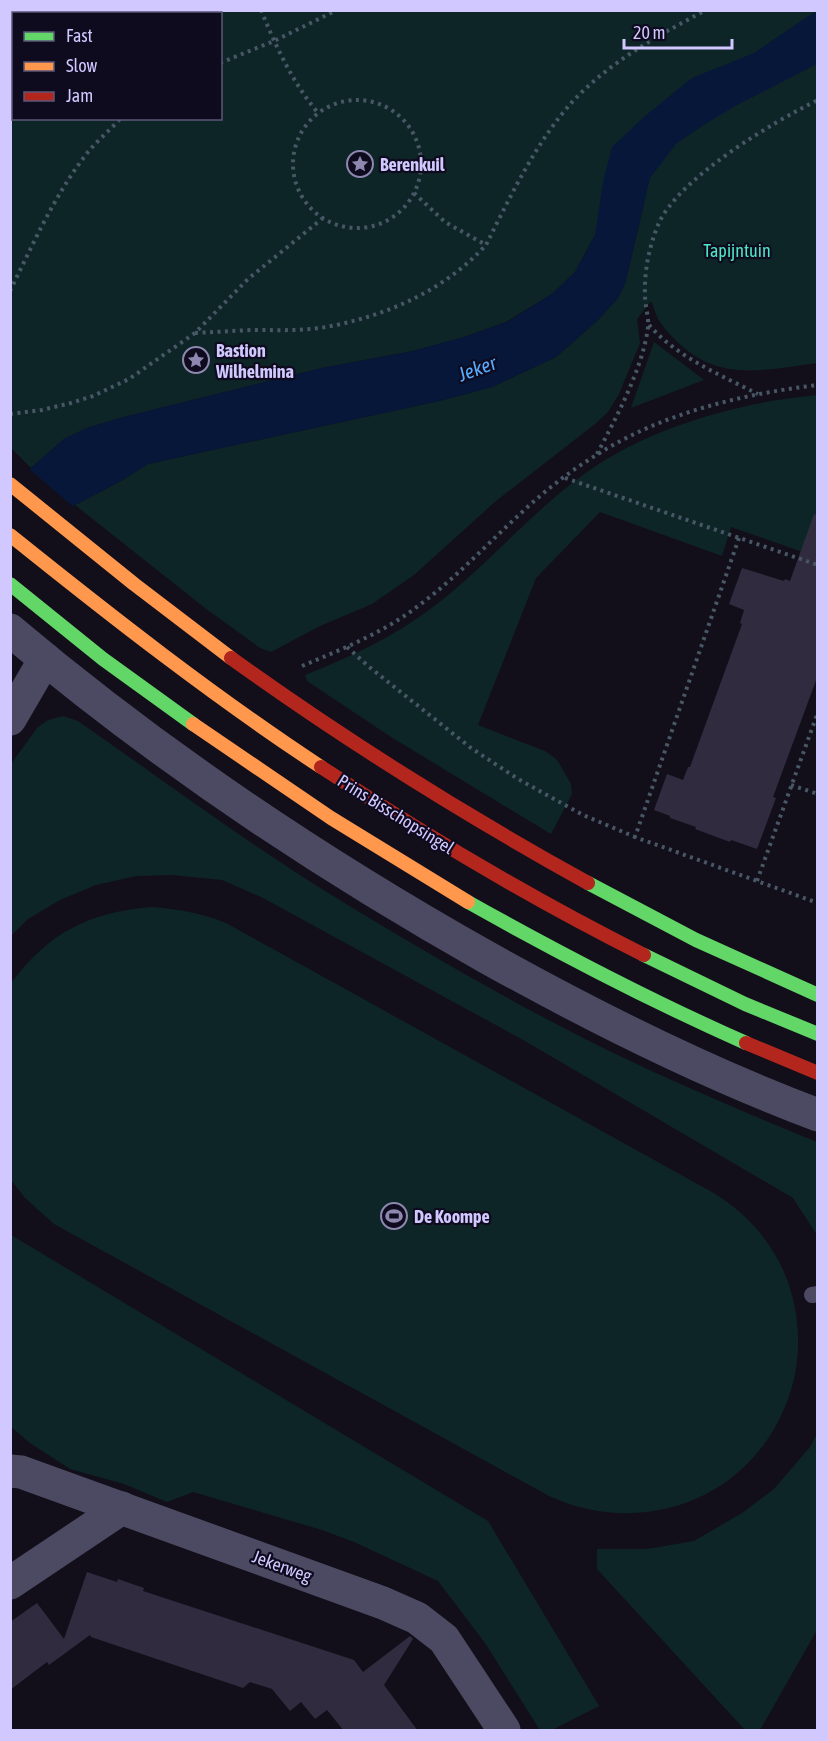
<svg xmlns="http://www.w3.org/2000/svg" width="828" height="1741" font-family="'Asap Condensed',sans-serif">
  <rect width="100%" height="100%" fill="#120f1a"/>
  <g fill="#0e2527">
    <path d="M137,11H817V363C770,369 723,382 683,347C673,338 665,330 658,319C655,313 654,307 651,301L637,319L640,343L619,394L608,412L595,424L496,501L414,575L372,604L320,626L271,652L260,648L205,608L75,505L119,482L148,464L439,401L492,387L556,357L597,321L618,298L625,284L644,204L595,235L575,272L552,294L506,322L464,337L413,351L322,368L124,417L87,428L64,439L31,468L11,448L10,71H13L14,118H220V14H138Z"/>
    <polygon points="654,342 704,380 631,408"/>
    <path d="M817,395V557L731,527L722,556L600,512L536,578L478,725L545,751L555,758L559,763L571,784L572,794L551,834L391,737L307,681L305,675C350,657 394,637 433,607C487,566 531,512 587,472C650,427 741,402 817,395Z"/>
    <path d="M63,716L78,721C157,776 235,834 317,886C404,940 493,992 585,1039C661,1077 739,1110 817,1142V1235L793,1198L525,1041L263,898L222,880L172,875L136,876L96,885L60,900L28,919L11,936V764L37,728L48,720Z"/>
    <path d="M151,907C178,909 201,913 226,923L712,1192C744,1211 769,1238 784,1272C798,1305 802,1344 794,1379C767,1490 654,1542 551,1497L54,1224L25,1198L11,1180V983C50,932 87,913 151,907Z"/>
    <polygon points="11,1235 488,1521 599,1706 552,1730 540,1730 485,1643 438,1581 354,1542 322,1530 193,1492 167,1502 124,1484 70,1469 30,1443 11,1427"/>
    <polygon points="817,1434 817,1630 760,1730 745,1730 597,1569 597,1549 647,1549 694,1541 742,1513 774,1489 810,1447"/>
  </g>
  <polygon fill="#06173a" points="816,11 817,11 817,64 737,105 705,124 676,144 650,178 625,284 618,298 597,321 556,357 492,387 439,401 148,464 119,482 75,505 11,580 11,497 31,468 64,439 87,428 124,417 322,368 413,351 464,337 507,322 552,294 575,272 595,235 603,182 612,147 645,116 692,78 754,53"/>
  <polygon fill="#120f1a" points="28,468 76,509 10,583 10,492"/>
  <g fill="#302b3e">
    <polygon points="814,514 818,515 818,675 773,797 776,798 757,849 731,840 730,842 695,829 696,827 670,818 670,816 654,810 667,774 683,780 688,767 690,767 742,624 740,623 744,610 729,604 742,568 784,581 785,579 790,581"/>
    <polygon points="87,1572 117,1582 118,1579 144,1588 143,1591 354,1660 363,1672 410,1636 413,1639 384,1685 418,1731 344,1731 327,1710 315,1719 301,1702 290,1711 272,1689 250,1682 243,1688 91,1637 90,1635 49,1665 47,1662 10,1690 10,1622 37,1603 64,1639"/>
  </g>
  <g fill="none" stroke-linecap="round" stroke-linejoin="round">
    <g stroke="#485766" stroke-width="4" stroke-dasharray="3 4.5" stroke-linecap="butt">
      <path d="M261,10C276,47 293,83 318,113"/>
      <polyline points="220,63 274,41 337,10"/>
      <circle cx="357" cy="164" r="64"/>
      <path d="M414,193L445,222L486,245C510,197 537,140 574,100C611,61 659,35 706,10"/>
      <path d="M10,291C33,244 55,194 88,152C98,140 110,130 121,118"/>
      <path d="M649,325C677,357 720,375 758,394"/>
      <path d="M195,333C214,332 232,331 251,330C274,330 297,331 320,328C382,318 443,292 486,245"/>
      <polyline points="10,414 42,410 71,403 93,396 129,379 195,333 248,279 323,218"/>
      <path d="M597,454C616,418 643,368 648,327C649,317 645,306 645,296C644,272 649,247 658,225C677,179 773,122 818,100"/>
      <polyline points="565,478 818,565"/>
      <polyline points="739,538 635,837 818,903"/>
      <polyline points="347,647 368,666 471,748 518,779 583,815 635,837"/>
      <path d="M302,666C342,649 383,633 418,606C455,579 486,545 519,515C543,492 570,471 598,454C663,413 742,394 818,385"/>
      <polyline points="791,785 818,794"/>
      <polyline points="757,881 818,712"/>
    </g>
    <polyline stroke="#4c4a63" stroke-width="16" points="812,1295 818,1294"/>
    <g stroke="#4c4a63" stroke-width="33">
      <polyline points="127,10 128,14"/>
      <polyline points="10,59 14,59"/>
      <path d="M10,630C158,755 319,863 488,958C594,1017 703,1072 818,1115"/>
      <polyline points="10,719 45,659"/>
      <polyline points="10,1471 21,1472 383,1603 417,1618 444,1639 504,1730"/>
      <polyline points="10,1583 122,1508"/>
    </g>
    <g stroke="#63d668" stroke-width="14">
      <polyline points="10,584 103,659 193,724"/>
      <polyline points="588,883 696,940 818,995"/>
      <path d="M468,902C559,953 651,1001 746,1043"/>
      <polyline points="644,955 745,1004 818,1034"/>
    </g>
    <g stroke="#ff974d" stroke-width="14">
      <polyline points="10,484 134,584 231,658"/>
      <path d="M10,535C111,616 213,696 321,767"/>
      <polyline points="193,724 331,818 468,902"/>
    </g>
    <g stroke="#b3261e" stroke-width="14">
      <path d="M231,658C345,740 465,815 588,883"/>
      <path d="M321,767C425,835 532,899 644,955"/>
      <polyline points="746,1043 818,1073"/>
    </g>
  </g>
  <defs>
    <symbol id="sight-ring" viewBox="-11 -11 22 22"><circle r="9.5" fill="#0f0b1f" stroke="#8e87af" stroke-width="1.5"/><path d="M0-6L1.8-2.2L6-1.7L2.9 1.2L3.7 5.4L0 3.3L-3.7 5.4L-2.9 1.2L-6-1.7L-1.8-2.2Z" fill="#8e87af"/></symbol>
    <symbol id="stadium-ring" viewBox="-11 -11 22 22"><circle r="9.5" fill="#0f0b1f" stroke="#8e87af" stroke-width="1.5"/><path d="M0-5a6.5 5 0 1 0 0 10a6.5 5 0 1 0 0-10ZM-3.5-1.8h7v3.6h-7Z" fill="#8e87af"/></symbol>
  </defs>
  <g fill-rule="evenodd">
    <use href="#sight-ring" x="345" y="149" width="30" height="30"/>
    <use href="#sight-ring" x="181" y="345" width="30" height="30"/>
    <use href="#stadium-ring" x="379" y="1201" width="30" height="30"/>
  </g>
  <g text-anchor="middle" dominant-baseline="central" stroke-width="4.5" stroke-linejoin="round" paint-order="stroke">
    <g font-size="18" font-weight="bold" fill="#d1c8ff" stroke="#0f0b1f" text-anchor="start">
      <text x="380" y="164">Berenkuil</text>
      <text x="216" y="350">Bastion<tspan x="216" dy="21">Wilhelmina</tspan></text>
      <text x="414" y="1216">De Koompe</text>
    </g>
    <g font-size="18" fill="#4de7c6" stroke="#0f0b1f">
      <text x="737" y="250">Tapijntuin</text>
    </g>
    <g font-size="18" fill="#d1c8ff" stroke="#0f0b1f">
      <text transform="translate(396 814) rotate(32)">Prins Bisschopsingel</text>
      <text transform="translate(282 1566) rotate(20)">Jekerweg</text>
    </g>
    <g font-size="20" font-style="italic" fill="#56abff" stroke="#0f0b1f">
      <text transform="translate(477 368) rotate(-20)">Jeker</text>
    </g>
  </g>
  <rect width="828" height="1741" fill="none" stroke="#d1c8ff" stroke-width="24"/>
  <rect x="12" y="12" width="210" height="108" fill="#0f0b1f" stroke="#5d5779" stroke-width="1.5"/>
  <rect x="24" y="32" width="30" height="9" fill="#63d668" stroke="#5d5779" stroke-width="1.5"/>
  <text x="66" y="42" font-size="18" fill="#d1c8ff">Fast</text>
  <rect x="24" y="62" width="30" height="9" fill="#ff974d" stroke="#5d5779" stroke-width="1.5"/>
  <text x="66" y="72" font-size="18" fill="#d1c8ff">Slow</text>
  <rect x="24" y="92" width="30" height="9" fill="#b3261e" stroke="#5d5779" stroke-width="1.5"/>
  <text x="66" y="102" font-size="18" fill="#d1c8ff">Jam</text>
  <path d="M624 39v9h108v-9" fill="none" stroke="#d1c8ff" stroke-width="3"/>
  <text x="633" y="39" font-size="18" fill="#d1c8ff" stroke="#0f0b1f" stroke-width="4.5" paint-order="stroke">20 m</text>
</svg>
